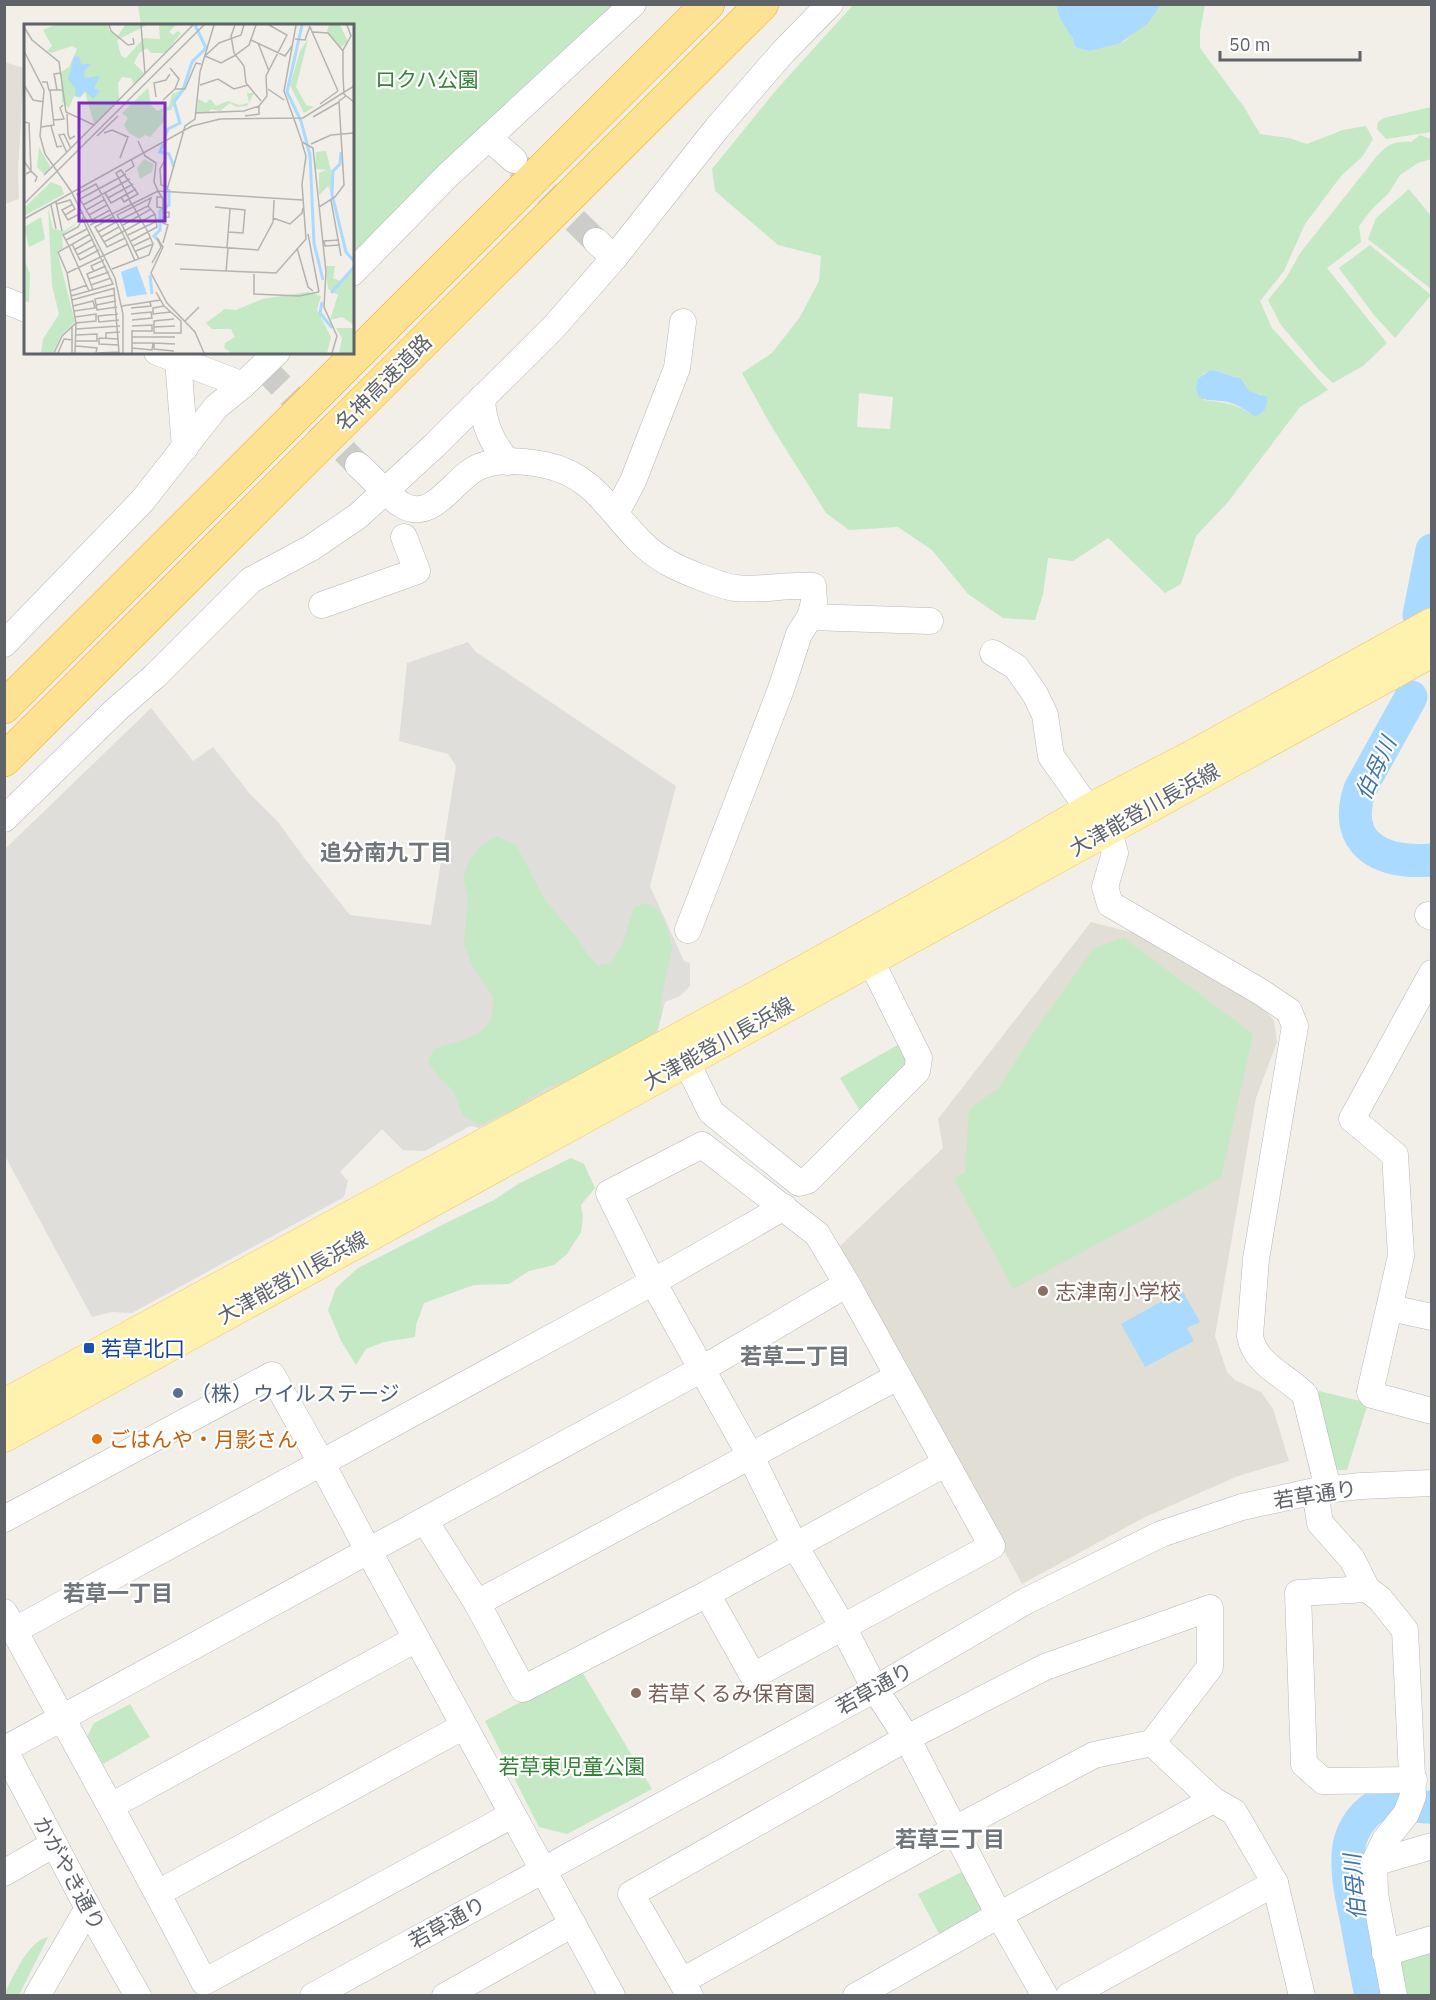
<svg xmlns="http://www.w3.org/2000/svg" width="1436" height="2000" font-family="'IBM Plex Sans','Noto Sans JP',sans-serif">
  <rect width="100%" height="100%" fill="#f1efe8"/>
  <polygon fill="#e0deda" points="468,642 476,652 676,786 650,886 684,961 690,963 690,986 680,996 665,1002 657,1034 479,1128 470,1126 425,1151 403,1150 382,1129 340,1172 348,1181 344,1197 132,1313 112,1312 92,1317 5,1156 4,850 151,708 193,761 213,747 250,794 278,822 305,859 350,915 431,925 456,766 448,754 399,741 407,663"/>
  <g fill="#e1ded6">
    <polygon points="4,62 24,68 18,172 19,199 5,204"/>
    <polygon points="1091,922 1146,936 1266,1010 1274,1021 1277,1042 1256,1098 1215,1336 1227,1372 1235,1380 1261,1392 1273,1409 1289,1461 1238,1476 1143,1518 1022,1584 840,1246 943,1148 938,1119"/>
  </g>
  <g fill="#c5e8c5" fill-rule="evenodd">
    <path d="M854,4L1056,5L1060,19L1073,39L1075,47L1088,51L1119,44L1125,41L1158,10L1161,5H1205L1200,32V48L1244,107L1260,134L1289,138L1307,144L1343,130L1366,126L1373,139L1362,157L1341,176L1305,224L1284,271L1260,301L1272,328L1328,390L1300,407L1228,502L1196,536L1181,584L1165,593L1108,538L1073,561L1048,558L1043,594L1035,620L1003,618L968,594L932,550L898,527L849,530L826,513L770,424L742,373L772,353L800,317L819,281L821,256L778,245L715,191L712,169L777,89ZM1211,370C1222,370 1228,377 1241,378C1249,388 1245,393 1261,394L1254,416C1236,403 1225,403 1204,400L1203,374ZM859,393L893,397L890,429L857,427Z"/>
    <polygon points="138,5 617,5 494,117 353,254 352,26 141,25"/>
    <polygon points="1431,107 1431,132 1386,139 1377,129 1378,122 1384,118"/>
    <path d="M1420,135L1431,139V159L1418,163L1400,175L1388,194L1372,209L1359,226L1361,242L1327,268L1387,343L1363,366L1333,383L1320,371L1281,325L1268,300L1286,278L1301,252L1377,156C1388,144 1395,141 1411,142Z"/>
    <polygon points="1409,189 1431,216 1431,289 1368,239 1376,218"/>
    <polygon points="1370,245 1431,295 1395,338 1374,315 1339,268"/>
    <polygon points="497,836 516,845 545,900 578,939 588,955 598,966 610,963 622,945 634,907 648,903 659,911 669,932 672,949 661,1000 662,1013 656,1031 641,1044 586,1073 546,1088 514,1109 480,1125 463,1116 456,1096 449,1086 438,1076 428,1062 434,1049 471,1037 484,1029 492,1017 493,998 472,965 464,944 468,896 463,879 467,865 480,846"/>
    <polygon points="1124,938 1253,1034 1221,1178 1013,1289 954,1178 965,1173 969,1109 999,1088 1032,1035 1094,948"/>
    <polygon points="901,1043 910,1060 864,1117 840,1078"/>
    <polygon points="571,1158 584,1164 595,1188 581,1205 583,1218 581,1232 567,1254 554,1265 529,1271 509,1284 474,1285 424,1303 416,1325 415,1337 384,1342 366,1349 356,1365 341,1341 328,1310 336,1288 358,1268 450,1221 494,1200 518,1184"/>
    <path d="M1319,1391L1368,1403L1347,1470H1338C1326,1455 1316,1411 1319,1391Z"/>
    <polygon points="581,1670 652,1789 567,1834 539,1827 485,1721"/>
    <polygon points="130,1704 150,1737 103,1764 87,1737 94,1723"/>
    <polygon points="974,1866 999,1915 945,1945 918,1894"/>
    <path d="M48,1937L19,1995H5V1992C14,1976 28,1941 48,1937Z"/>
    <polygon points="1431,1947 1431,1995 1403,1995 1397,1969 1406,1954"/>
  </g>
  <g fill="#aadaff">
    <polygon points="1056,5 1056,4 1161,5 1148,23 1119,44 1089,51 1075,47 1073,39 1060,19"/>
    <path d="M1210,370C1221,370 1228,377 1241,378L1249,391L1267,397C1268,406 1264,414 1254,416C1246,410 1238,405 1228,402C1218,400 1208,402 1199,397L1196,388L1198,379Z"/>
    <polygon points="1182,1290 1200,1322 1187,1328 1194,1341 1145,1367 1121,1324"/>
  </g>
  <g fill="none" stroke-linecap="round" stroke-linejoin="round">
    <g stroke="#aadaff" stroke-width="33">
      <polyline points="1419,615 1432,550"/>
      <path d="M1411,697L1360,789C1341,845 1382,864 1432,860"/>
      <path d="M1371,1996C1366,1971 1361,1947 1357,1923C1352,1899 1345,1871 1349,1846C1352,1829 1365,1809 1382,1804C1398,1799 1415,1808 1432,1807"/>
    </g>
    <g stroke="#ccccc8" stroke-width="26" stroke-dasharray="26 13" stroke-linecap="butt">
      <polyline points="519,166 596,241"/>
      <polyline points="263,367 358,465"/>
    </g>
    <defs>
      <g id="minor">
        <polyline points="489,138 514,160"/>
        <polyline points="596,241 614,258"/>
        <polyline points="352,273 448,175 633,4"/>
        <polyline points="4,300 26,309"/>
        <polyline points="157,352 243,385 277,352"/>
        <polyline points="178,360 185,448"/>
        <path d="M482,398C483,423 491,442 508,462"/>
        <path d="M358,465C372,477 386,495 402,505C434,524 455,475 481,466C501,458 525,461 545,465C606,477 618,535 667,562C680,570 721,586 735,588C761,591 787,584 813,586L814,602L810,617L799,634L781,689L688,930"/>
        <polyline points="616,513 633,481 677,368 683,322"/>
        <polyline points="322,605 417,571 404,537"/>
        <polyline points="810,617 930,621"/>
        <polyline points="4,644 143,500 216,407 243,385"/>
        <path d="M993,653L1016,667L1035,694L1045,715L1051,756L1089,810L1108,829L1115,853L1105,887L1110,904L1261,992L1289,1011L1295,1026L1256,1259L1250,1336C1255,1365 1286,1375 1305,1395L1328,1489"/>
        <polyline points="4,819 117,709 155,676 251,580 311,548 358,516 435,445 554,327 614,258 717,128 783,52 830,4"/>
        <polyline points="1428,915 1432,917"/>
        <polyline points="1432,973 1352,1119 1395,1155 1401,1256 1370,1392 1372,1395 1432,1411"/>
        <polyline points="686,1061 711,1112 799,1183 807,1181 917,1071 919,1058 862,943"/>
        <polyline points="1390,1308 1432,1317"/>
        <polyline points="1315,1491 1320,1523 1352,1559 1367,1589 1380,1599 1405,1630 1413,1796 1406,1814 1385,1840 1374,1863 1375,1894 1394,1996"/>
        <polyline points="4,1519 272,1375 321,1462 368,1550 612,1996"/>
        <polyline points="425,1521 477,1603 523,1689 707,1594 946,1463"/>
        <polyline points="1367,1589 1298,1593 1304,1764 1323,1781 1414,1780"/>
        <polyline points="707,1594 753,1676 992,1546 847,1284 817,1234 702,1145 609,1193 653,1282 751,1457 794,1544 843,1627 875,1689 907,1738 999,1915 1045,1996"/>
        <polyline points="477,1603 897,1377"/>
        <path d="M4,1612C71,1735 140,1858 204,1982L512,1815"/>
        <polyline points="15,1630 653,1282 784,1207"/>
        <polyline points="1152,1743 1213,1800 1234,1812 1275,1883 1302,1996"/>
        <polyline points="4,1749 88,1908 138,1996"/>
        <polyline points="5,1749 702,1369 847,1284"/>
        <polyline points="111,1806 416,1639"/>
        <polyline points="1374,1863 1432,1846"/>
        <polyline points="4,1873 54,1844"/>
        <polyline points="158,1893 464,1726"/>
        <polyline points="1385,1953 1432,1939"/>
        <polyline points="682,1981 955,1829 1094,1755 1152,1743 1210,1667 1210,1608 1045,1667 907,1738 631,1894 690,1996"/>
        <polyline points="37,1996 88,1908"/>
        <polyline points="313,1996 875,1689 1026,1601 1161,1534 1242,1507 1315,1491 1361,1486 1432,1483"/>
        <polyline points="445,1996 573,1924"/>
        <polyline points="856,1996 999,1915 1213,1800"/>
        <polyline points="1069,1996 1275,1883"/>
      </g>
      <g id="major">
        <polyline points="4,1405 806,970 977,875 1089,810 1193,756 1432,624"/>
        <polyline points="4,1436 1432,651"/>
      </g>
      <g id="highway">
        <polyline points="4,707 708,4"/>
        <polyline points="4,760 762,4"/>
      </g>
    </defs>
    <use href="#minor" stroke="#b5b8bc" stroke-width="27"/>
    <use href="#major" stroke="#f2c960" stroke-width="33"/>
    <use href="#highway" stroke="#f9ab00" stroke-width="34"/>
    <use href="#minor" stroke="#fff" stroke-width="26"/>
    <use href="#major" stroke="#fff2af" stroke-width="32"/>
    <use href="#highway" stroke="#fde293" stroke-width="33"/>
  </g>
  <g fill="#8d6e63" stroke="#fff" stroke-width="2">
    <circle cx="1043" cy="1291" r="6"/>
    <circle cx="636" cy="1693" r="6"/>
  </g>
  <rect fill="#1a4fb4" stroke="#fff" stroke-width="2" x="83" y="1342" width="12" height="12" rx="3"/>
  <circle fill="#5c6f8a" stroke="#fff" stroke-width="2" cx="178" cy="1393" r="6"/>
  <circle fill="#e8710a" stroke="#fff" stroke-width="2" cx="97" cy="1439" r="6"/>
  <g text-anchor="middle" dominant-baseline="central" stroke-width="4.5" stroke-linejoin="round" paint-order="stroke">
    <g font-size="21" fill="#348238" stroke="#fff">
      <text x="427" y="79">ロクハ公園</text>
      <text x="572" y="1766">若草東児童公園</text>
    </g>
    <g font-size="21" fill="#5f6368" stroke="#fff">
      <text transform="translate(383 382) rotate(-45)">名神高速道路</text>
      <text transform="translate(1144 809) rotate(-29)">大津能登川長浜線</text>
      <text transform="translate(718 1043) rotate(-29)">大津能登川長浜線</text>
      <text transform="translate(292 1277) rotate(-29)">大津能登川長浜線</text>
      <text transform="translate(1315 1494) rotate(-9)">若草通り</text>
      <text transform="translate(874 1688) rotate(-29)">若草通り</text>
      <text transform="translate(70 1873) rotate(62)">かがやき通り</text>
      <text transform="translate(447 1922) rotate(-29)">若草通り</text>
    </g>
    <g font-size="21" fill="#785e54" stroke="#fff" text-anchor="start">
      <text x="1055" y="1291">志津南小学校</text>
      <text x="648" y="1693">若草くるみ保育園</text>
    </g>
    <g font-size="21" fill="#164399" stroke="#fff" text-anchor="start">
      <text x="101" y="1348">若草北口</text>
    </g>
    <g font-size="21" fill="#4e5e75" stroke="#fff" text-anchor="start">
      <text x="190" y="1393">（株）ウイルステージ</text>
    </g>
    <g font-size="21" fill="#c56008" stroke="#fff" text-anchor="start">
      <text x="109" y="1439">ごはんや・月影さん</text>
    </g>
    <g font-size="22" font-style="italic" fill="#4174aa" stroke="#fff">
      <text transform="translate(1375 768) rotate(-65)">伯母川</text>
      <text transform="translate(1354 1887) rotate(-95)">伯母川</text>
    </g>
    <g font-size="22" font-weight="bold" fill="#70757a" stroke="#fff">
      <text x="386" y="851">追分南九丁目</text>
      <text x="795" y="1355">若草二丁目</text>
      <text x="118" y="1592">若草一丁目</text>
      <text x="950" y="1838">若草三丁目</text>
    </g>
  </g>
  <g transform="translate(24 24)">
    <rect width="330" height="330" fill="#f1efe8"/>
    <path d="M31,1H84L85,7L94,12L101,1H123L93,16L97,32L102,34L120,14L136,15L135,1H152L145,8L149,11L154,7L157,9L141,29H127L123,24L115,29L110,39L121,50L110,60L107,54L98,53L94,59L95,76L70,100L61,68L56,74L50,72L45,84L38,78L37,48L45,43L53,25L48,22L27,29L23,27L28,22L19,6ZM305,1H316L324,18L316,24L303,8ZM284,15L272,63L282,81L290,83L280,89L266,61L276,27ZM124,64L127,81L133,87L145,82L148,70L158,66L147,86L138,89L142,95L126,113L121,111L115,115L105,109L100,101L104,94L98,89ZM223,69H230L223,82L212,83L206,79L196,87L187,85L184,89H173L174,75L182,79L186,75L192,82L204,77L215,81L225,79ZM15,123L27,144L20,150L13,143ZM302,127L310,159L308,171L304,162L295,171V149L303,146L291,145L292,128ZM120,135L130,140L128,148L116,155L113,144ZM27,158L37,162L40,170L0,192V184ZM24,184L29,205L40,207L55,198L38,211L39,224L33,227L51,298L37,311L29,329H17L19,315L35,290L28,261ZM17,193L21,215L5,223L0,203ZM0,235L6,250L5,278L0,277ZM302,242H311L309,254L316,257L330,244V301L318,293L306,296L314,271L304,265ZM284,268L297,272L293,286L307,313L303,329H207L200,324L201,319L211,313L207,305H188L182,299L201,285L212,286L238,275ZM312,304H330V329H315L318,314Z" fill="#c5e8c5"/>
    <path d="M55,32L57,40H67L60,47L61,54L76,52L70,64L76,67L69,75L61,67L56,73L51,72L52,66L44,55L50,33ZM113,242L123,270L103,273L97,248Z" fill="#aadaff"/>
    <path fill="none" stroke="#aadaff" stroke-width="3" d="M278,1L263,68L277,97L286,131L290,219L299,256M140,115L144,105L156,99L150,78L159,66L168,38L182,24L171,1M139,120L136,128L145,130L150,143M317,128L316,140L309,147L308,170L322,228L330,237M135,217L130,212L136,206V187L145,181V165M126,251L128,270M307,269L330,243M298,278L296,289L308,304"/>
    <path fill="none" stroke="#b3b3b1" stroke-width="1.5" d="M85,1L87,7L104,21L110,20L109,14M117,1L121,50M211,1L207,12L210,29L220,42L222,59L237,77M323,1L327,12L319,26V52L320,70L330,78M0,3L8,16L35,38L42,88L70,101L169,1M286,3L314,67M289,8L304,9L319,27M271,15L281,16L286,2M227,16L261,32L268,22M234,19L245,47M0,27L20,66L16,112L21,130L47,167L91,254L99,290V329M181,32L197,39L210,32L225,21L232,1M181,32L195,19L217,11L220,1M146,44L155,55L151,65M18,58H23L25,66H38M0,61L9,76L20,78M176,61L194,55L210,65L224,61M244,65L260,76M33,66L30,50L37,49M132,73L130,59L142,56L146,50M139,76L151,65H161L172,39L177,40M296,80L314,67M171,89L220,87L235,82L243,72L242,52L263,11L245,1M43,90L44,110L46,115L51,112M221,92L235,90V82M289,93L315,78M270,95L260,67L272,1M270,95L278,118L289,124L302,248L300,283L313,312L308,329M29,96L40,95L36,84L39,81M0,98L5,99L7,147L0,137M27,102L33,123L38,122M17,103L30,101L26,66M80,109L88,106L104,113L96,134M73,112L94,92M114,117L121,132L132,139L130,158L134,167M287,120L307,111L330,109M43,129L35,111L40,110L47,125M142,134L136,145L137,161L144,163M101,148L110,142L107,135M2,150L7,147L13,153L11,158M20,151L70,101M143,166L161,102L171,95L176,48L190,1M134,167L139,175V199L144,201L139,219M81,169L87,179L112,165M137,173H133V183L139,184M84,174L109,160M56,175L102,150M307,176L317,232M32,178L38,207M0,180L180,1M33,180L46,176L51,185L41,191M49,180L38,186L44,196L59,188M27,181L32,205M59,181L106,155M191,183L221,186L219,209L204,208M295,183L311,173L320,161L315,77L322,72M62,186L80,176M86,186L68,196L53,170L72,160L101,214L111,237M65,191L83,181M89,193L71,203L83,223L101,214M138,194L145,193V188L138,189M249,194L266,200L278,189L279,184M0,195L168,102L196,95L279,94L330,62M96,196L124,182L127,174L93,191L115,235M66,201L134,167L279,176M99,201L127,185M74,208L92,198M284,210L295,268M104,211L133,197M77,213L95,203M42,216L63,205M315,216L300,217L301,222L316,221M107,217L133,203L131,190L124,182M80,218L131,190M48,220L56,236L75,226M151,220L234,226L249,198L250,176M109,222L126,214M203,224L206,185M273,224L284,263L289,267M50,226L69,215M112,227L129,220M53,231L72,221M128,239L137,223L133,214L139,223L127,249L143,279L171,308L180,329M88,245L125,231L129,220L124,208L109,182L107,179L105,175L103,170L92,149L97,146L114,170L105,175L100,178L97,173M156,245L252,249L282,215L278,160L282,132L278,119M70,247L67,242L80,236M202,248L204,224M43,249L104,220M230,250V270L275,272L295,268M65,255L85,248M67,261L87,254M90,265L95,329M69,266L63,250L82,242M46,267L63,261M65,267L45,222L66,210M132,268L140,282L157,297V309H130V297L150,295M91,271L71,275L73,286L93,283M47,272L89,260L59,196M48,276L91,264M72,281L92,277M49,282L69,277L71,284L50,287M98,282L137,276M140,282L129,284V290L147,288M107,284L127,282L126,278M94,290L74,292L75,298L95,296M107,290L127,288L128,294L108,296M51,293L72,290V297L52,299L51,329M161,297L175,283M108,302L128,301V307H108M130,303L151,302M52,305L96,302M108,313H151M75,314V320L95,321M75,314L95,315M82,315V309L96,308M52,317H73V310L52,311M52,322L73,324L72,329M108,324L128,326L129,319H108M150,327L130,325V319L151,320M30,329L38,312L52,299L43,249L34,228L45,222L39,211L54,203L60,192M34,329L40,315L49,316M48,329V302M74,329L95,328M108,329V306"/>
    <path fill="#7b2cbf" fill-opacity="0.15" stroke="#7b2cbf" stroke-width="3" d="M55,79H141V197H55Z"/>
    <rect width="330" height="330" fill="none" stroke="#5f6368" stroke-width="3"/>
  </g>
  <rect width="1436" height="2000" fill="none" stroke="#5f6368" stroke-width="12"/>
  <path d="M1220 51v9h140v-9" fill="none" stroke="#5f6368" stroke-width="3"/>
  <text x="1229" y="51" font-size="18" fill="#5f6368" stroke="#ffffff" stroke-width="4.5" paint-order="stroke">50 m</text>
</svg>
